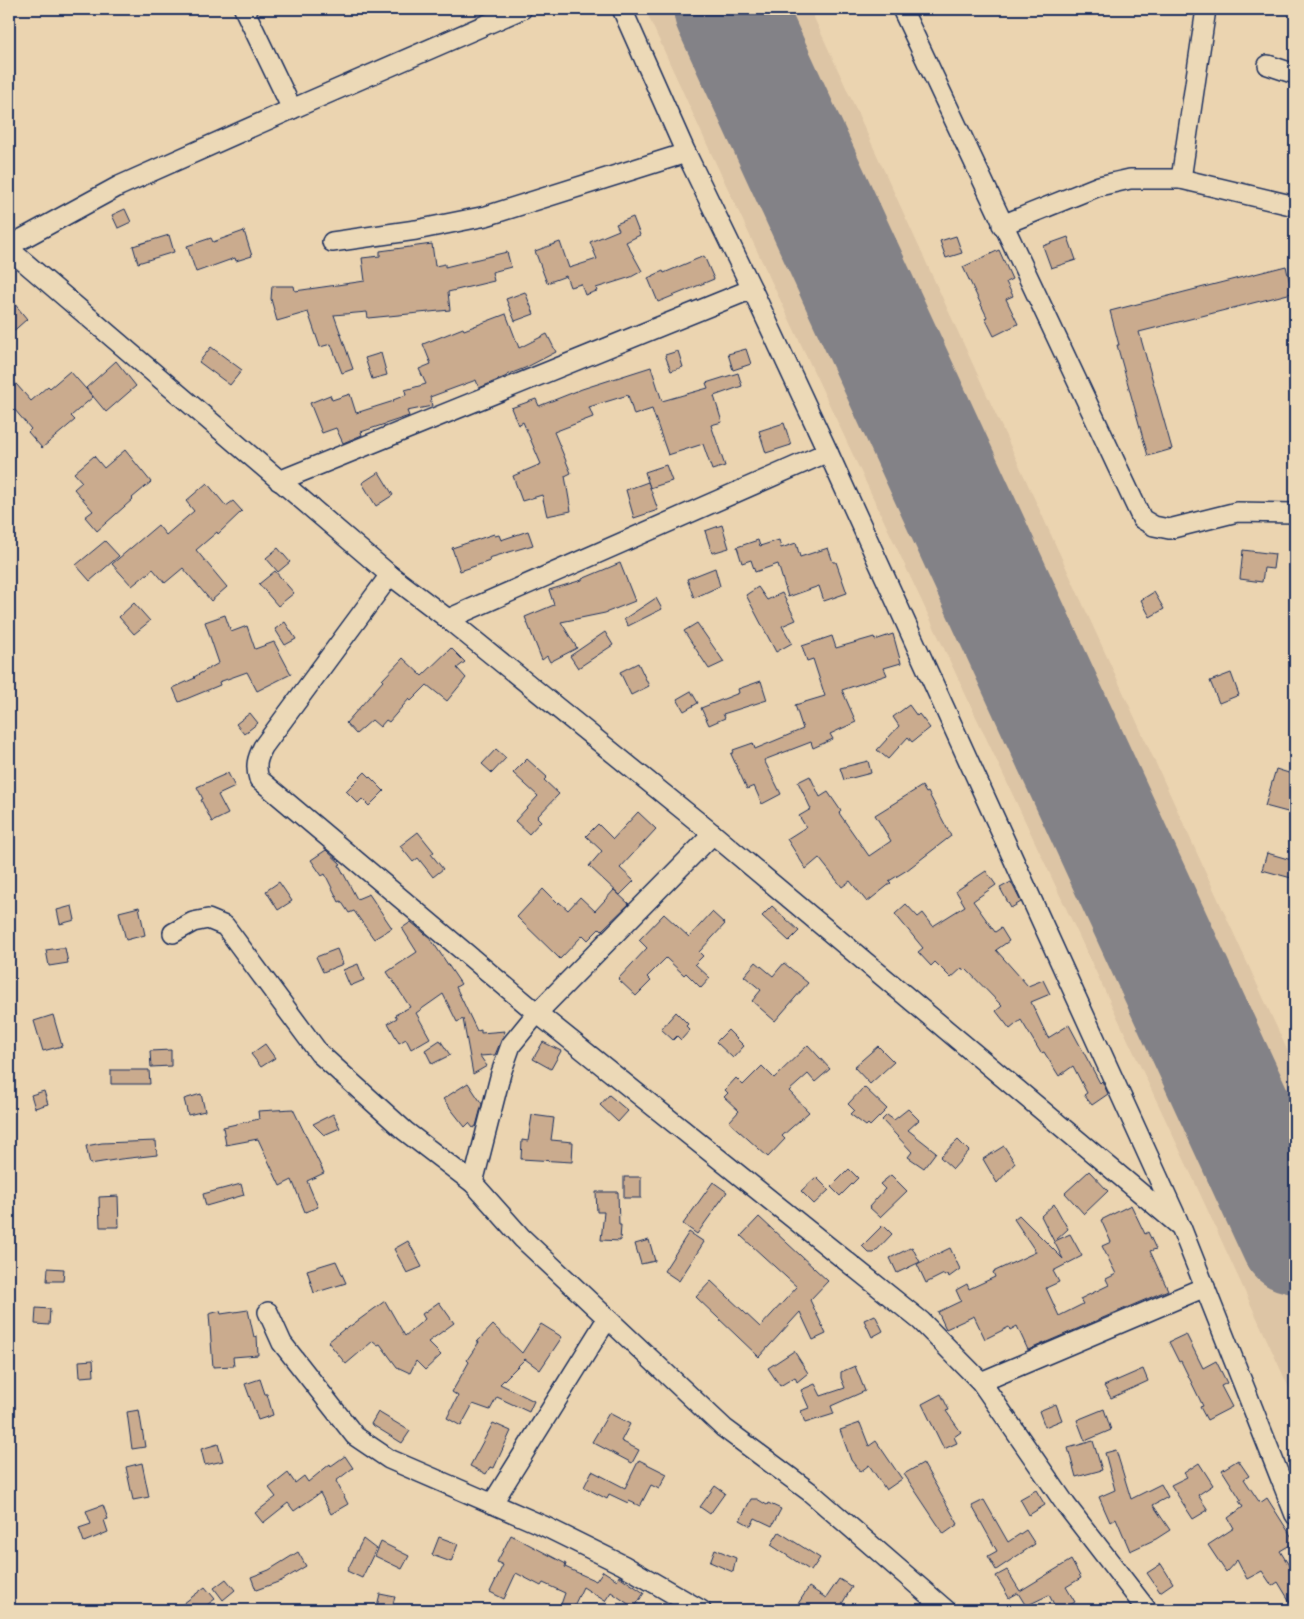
<svg xmlns="http://www.w3.org/2000/svg" width="1304" height="1619" font-family="'Gochi Hand',sans-serif">
  <rect width="100%" height="100%" fill="#ebd4b0"/>
  <filter id="ink" filterUnits="userSpaceOnUse"><feTurbulence type="fractalNoise" baseFrequency=".02" numOctaves="2"/><feDisplacementMap in="SourceGraphic" scale="10" xChannelSelector="R" yChannelSelector="G"/><feConvolveMatrix kernelMatrix="1 2 1 2 8 2 1 2 1" color-interpolation-filters="sRGB"/></filter>
  <g filter="url(#ink)">
    <polygon fill="#ddc5a5" points="645,9 810,9 1295,1067 1295,1401 1191,1174 704,138"/>
    <g fill="none" stroke-linecap="round" stroke-linejoin="round">
      <polyline stroke="#838287" stroke-width="111" points="729,9 1295,1238"/>
    </g>
    <g fill="#caab8e" stroke="#1b2f5e">
      <polygon points="125,209 131,222 118,228 112,215"/>
      <polygon points="633,217 640,235 626,242 642,271 631,277 596,288 597,291 585,295 581,284 570,287 566,276 547,283 535,251 560,242 569,268 597,259 590,242 619,230 616,224"/>
      <polygon points="244,231 252,256 236,261 235,258 196,272 187,246 211,238 213,242"/>
      <polygon points="169,235 174,252 138,263 133,246"/>
      <polygon points="956,236 962,253 946,258 940,241"/>
      <polygon points="1068,237 1076,260 1051,268 1043,246"/>
      <polygon points="432,244 435,266 445,264 445,267 507,252 511,267 492,272 494,281 448,292 450,310 368,318 367,312 334,315 353,369 342,373 331,344 320,347 308,312 277,321 271,299 272,286 294,286 295,291 365,281 362,258 380,256 380,251"/>
      <polygon points="999,250 1012,279 1006,282 1013,296 1006,299 1018,324 994,336 985,318 987,317 963,267"/>
      <polygon points="704,256 714,279 658,302 648,278 663,271 664,273"/>
      <polygon points="1286,266 1292,293 1139,332 1172,449 1148,456 1117,345 1119,345 1110,311"/>
      <polygon points="525,292 534,314 515,321 506,299"/>
      <polygon points="9,297 27,319 9,335"/>
      <polygon points="506,314 519,348 547,334 556,352 525,368 507,375 507,376 479,388 476,380 430,397 432,406 407,411 409,416 361,432 362,435 343,443 336,428 322,433 310,403 330,395 332,400 350,394 356,413 394,401 393,400 406,395 405,390 426,384 419,369 431,364 423,344 463,328 464,330"/>
      <polygon points="211,347 242,370 230,385 199,362"/>
      <polygon points="746,349 751,364 733,370 728,354"/>
      <polygon points="678,351 683,367 671,371 665,355"/>
      <polygon points="381,353 387,375 372,379 365,358"/>
      <polygon points="116,361 136,386 106,412 86,388"/>
      <polygon points="651,367 662,401 708,388 706,383 738,373 742,386 714,396 722,422 711,425 725,466 712,470 703,444 668,455 652,409 634,415 628,395 589,407 593,417 554,432 571,473 565,476 571,511 547,516 542,495 522,501 513,476 541,464 523,422 518,425 511,408 536,399 539,406 582,389"/>
      <polygon points="70,371 93,397 71,416 75,420 42,448 28,432 31,429 9,403 9,376 31,401 48,386 50,388"/>
      <polygon points="784,423 791,445 766,453 759,431"/>
      <polygon points="125,450 151,482 132,498 133,499 97,531 85,517 93,511 74,489 82,482 74,473 94,456 104,468"/>
      <polygon points="666,465 672,481 650,488 645,472"/>
      <polygon points="379,472 393,495 376,506 362,483"/>
      <polygon points="648,482 658,510 634,518 626,490"/>
      <polygon points="207,483 226,506 233,501 242,511 218,534 217,532 196,550 227,587 211,601 183,568 165,583 153,569 132,586 112,564 158,525 166,535 194,511 186,501"/>
      <polygon points="722,525 729,548 712,553 705,531"/>
      <polygon points="528,531 533,545 489,558 490,561 460,571 452,548 494,534 495,536 499,535 501,540"/>
      <polygon points="758,540 760,546 779,540 781,548 796,543 800,557 828,548 833,562 836,562 847,593 824,601 819,586 788,597 778,564 755,572 751,560 742,563 737,547"/>
      <polygon points="105,541 119,556 90,581 76,565"/>
      <polygon points="278,548 290,562 278,572 266,558"/>
      <polygon points="1243,550 1275,554 1273,569 1264,568 1262,582 1240,579"/>
      <polygon points="620,563 635,601 605,613 561,622 577,648 550,662 547,656 542,660 525,617 554,605 549,590 582,580 582,579"/>
      <polygon points="715,568 720,586 694,598 687,579"/>
      <polygon points="275,571 294,593 278,606 259,584"/>
      <polygon points="758,587 767,600 782,593 796,620 782,626 792,643 776,652 746,595"/>
      <polygon points="1154,592 1164,609 1150,617 1141,600"/>
      <polygon points="656,598 662,609 628,626 624,619"/>
      <polygon points="134,603 150,621 134,634 119,617"/>
      <polygon points="225,615 231,632 247,626 255,649 274,642 291,674 257,691 247,672 219,682 220,685 179,702 173,688 195,678 194,677 219,663 205,622"/>
      <polygon points="285,622 296,639 285,645 275,629"/>
      <polygon points="697,623 724,662 709,669 684,631"/>
      <polygon points="605,632 613,645 578,668 570,656"/>
      <polygon points="893,634 901,663 884,668 887,675 842,690 856,722 830,734 833,739 813,748 811,742 764,760 781,794 762,804 754,786 747,789 731,754 734,752 733,750 753,743 755,749 803,729 795,705 825,696 813,659 807,661 802,646 832,636 836,648 874,637 875,640"/>
      <polygon points="451,648 465,662 457,668 466,678 447,701 427,685 411,701 409,699 389,722 386,720 380,727 372,720 356,734 346,723 383,681 382,680 403,658 422,676"/>
      <polygon points="638,663 649,686 631,695 620,672"/>
      <polygon points="1231,673 1239,695 1219,703 1210,681"/>
      <polygon points="761,681 767,700 723,714 725,718 709,725 701,708 739,693 738,689"/>
      <polygon points="691,691 698,703 684,711 677,699"/>
      <polygon points="909,705 917,716 919,714 930,728 912,742 908,737 888,759 877,750 899,726 893,717"/>
      <polygon points="250,713 258,723 244,734 236,724"/>
      <polygon points="496,749 506,758 492,773 482,764"/>
      <polygon points="527,759 547,777 544,780 559,794 537,817 541,821 529,834 515,821 538,796 513,773"/>
      <polygon points="868,761 871,773 844,780 840,768"/>
      <polygon points="1276,769 1295,775 1295,814 1265,806"/>
      <polygon points="365,772 384,791 369,806 362,799 358,803 346,791"/>
      <polygon points="228,773 235,787 218,795 228,814 212,822 201,800 203,799 197,787"/>
      <polygon points="810,776 820,797 828,792 841,811 839,813 869,856 891,841 875,815 922,786 926,793 928,792 951,836 907,870 889,881 891,883 867,902 850,881 842,887 819,858 806,869 787,839 806,827 799,816 811,809 798,782"/>
      <polygon points="638,812 656,829 620,868 634,881 620,895 589,866 602,851 586,836 598,824 613,839"/>
      <polygon points="418,832 434,852 431,854 443,869 433,877 418,858 413,862 400,846"/>
      <polygon points="326,850 341,864 339,865 357,899 369,894 392,928 374,939 354,911 349,913 341,901 339,902 325,874 322,876 311,860"/>
      <polygon points="1267,853 1295,861 1295,879 1262,870"/>
      <polygon points="986,871 996,885 973,901 995,932 1001,928 1009,941 996,950 1028,986 1043,980 1050,994 1031,1002 1048,1038 1069,1025 1100,1083 1102,1081 1108,1094 1092,1105 1084,1095 1087,1093 1073,1066 1059,1076 1044,1052 1041,1053 1021,1020 1010,1029 996,1011 1002,1006 966,969 964,971 962,968 951,978 935,962 931,966 918,952 923,948 895,914 906,904 918,917 923,913 933,926 965,906 956,891"/>
      <polygon points="279,882 292,901 278,910 266,891"/>
      <polygon points="1011,882 1021,902 1011,908 1000,888"/>
      <polygon points="543,889 558,904 559,902 568,910 580,897 595,911 614,890 629,904 602,930 600,928 588,940 583,935 560,959 517,917"/>
      <polygon points="72,906 75,920 60,924 57,910"/>
      <polygon points="772,906 799,931 789,941 762,916"/>
      <polygon points="139,907 145,935 126,940 119,912"/>
      <polygon points="712,912 725,924 699,952 703,956 695,964 710,978 701,988 686,973 684,975 666,958 647,977 651,981 636,996 618,979 647,948 639,940 664,914 689,937"/>
      <polygon points="411,922 430,938 461,984 456,987 477,1031 481,1030 481,1033 505,1031 495,1055 480,1056 487,1066 473,1074 463,1019 457,1022 443,994 416,1013 430,1038 411,1049 406,1039 399,1043 388,1023 397,1018 395,1015 410,1007 387,972 417,952 402,928"/>
      <polygon points="60,948 65,948 68,963 49,966 46,950"/>
      <polygon points="337,949 343,964 323,972 316,957"/>
      <polygon points="756,962 773,976 784,963 808,983 775,1021 752,1001 761,990 744,976"/>
      <polygon points="358,964 364,980 350,986 343,970"/>
      <polygon points="676,1012 688,1024 686,1026 690,1030 681,1040 677,1036 673,1040 661,1029"/>
      <polygon points="53,1015 62,1046 43,1051 34,1021"/>
      <polygon points="728,1030 744,1046 733,1058 716,1042"/>
      <polygon points="440,1040 450,1055 432,1064 425,1050"/>
      <polygon points="543,1042 561,1051 551,1069 533,1059"/>
      <polygon points="265,1044 275,1058 261,1067 251,1054"/>
      <polygon points="808,1045 830,1069 815,1082 808,1074 789,1091 809,1112 782,1136 785,1139 768,1157 729,1122 739,1111 724,1097 728,1093 725,1090 736,1078 743,1085 762,1066 774,1078"/>
      <polygon points="878,1046 894,1062 870,1084 854,1067"/>
      <polygon points="171,1050 171,1066 151,1067 150,1051"/>
      <polygon points="111,1070 149,1070 150,1084 111,1084"/>
      <polygon points="468,1083 482,1104 476,1126 473,1128 469,1123 465,1127 443,1099"/>
      <polygon points="864,1087 887,1109 870,1126 868,1124 866,1126 850,1114 854,1110 848,1104"/>
      <polygon points="44,1091 48,1104 35,1108 31,1095"/>
      <polygon points="201,1094 205,1111 188,1115 184,1099"/>
      <polygon points="609,1095 628,1111 618,1122 600,1105"/>
      <polygon points="293,1109 324,1173 307,1181 318,1207 305,1212 292,1180 280,1186 258,1139 226,1145 223,1127 259,1119 258,1111"/>
      <polygon points="908,1109 919,1120 908,1130 936,1152 924,1168 908,1157 912,1152 882,1120 887,1115 894,1120"/>
      <polygon points="333,1114 340,1128 324,1135 313,1124"/>
      <polygon points="532,1115 554,1118 551,1140 573,1142 572,1162 521,1159 522,1140 528,1141"/>
      <polygon points="958,1140 969,1151 953,1169 940,1157"/>
      <polygon points="156,1141 157,1155 121,1159 90,1164 86,1146 102,1143"/>
      <polygon points="1004,1146 1015,1163 997,1183 983,1159"/>
      <polygon points="849,1169 858,1178 840,1196 831,1187"/>
      <polygon points="1089,1171 1108,1191 1084,1214 1065,1193"/>
      <polygon points="891,1175 907,1191 880,1217 869,1207 885,1189 880,1184"/>
      <rect x="624" y="1177" width="17" height="21"/>
      <polygon points="816,1177 829,1190 814,1204 801,1191"/>
      <polygon points="713,1182 727,1192 697,1234 683,1224"/>
      <polygon points="241,1184 244,1195 206,1206 203,1194"/>
      <polygon points="596,1192 618,1192 619,1225 621,1225 620,1241 601,1240 604,1212 597,1212"/>
      <polygon points="118,1196 119,1227 100,1227 99,1197"/>
      <polygon points="1054,1204 1068,1229 1055,1241 1070,1234 1082,1256 1053,1271 1059,1282 1046,1288 1059,1316 1083,1304 1080,1299 1109,1285 1106,1279 1116,1274 1102,1246 1111,1242 1101,1220 1131,1205 1145,1234 1148,1232 1156,1249 1150,1251 1168,1290 1028,1350 1017,1326 1010,1330 1009,1327 985,1339 974,1316 946,1329 938,1312 961,1301 956,1290 967,1284 969,1289 995,1277 993,1272 1036,1252 1014,1219 1019,1215 1063,1259 1041,1216"/>
      <polygon points="759,1217 828,1281 810,1300 826,1334 813,1340 800,1312 759,1357 696,1297 711,1281 760,1327 797,1287 741,1236"/>
      <polygon points="883,1225 892,1234 874,1253 869,1253 862,1246"/>
      <polygon points="689,1232 704,1242 679,1281 664,1271"/>
      <polygon points="649,1240 655,1261 641,1264 635,1244"/>
      <polygon points="408,1241 422,1267 407,1273 394,1249"/>
      <polygon points="912,1247 920,1262 897,1273 890,1258"/>
      <polygon points="950,1248 960,1269 949,1277 948,1274 944,1276 944,1274 926,1283 917,1264"/>
      <polygon points="336,1261 346,1283 314,1293 307,1270"/>
      <polygon points="48,1268 64,1269 63,1281 47,1281"/>
      <polygon points="385,1301 405,1336 425,1319 422,1314 439,1302 454,1323 428,1342 441,1355 425,1370 416,1361 410,1373 397,1367 380,1344 378,1345 373,1341 346,1364 328,1342 344,1329 345,1330"/>
      <polygon points="36,1308 50,1309 49,1325 35,1324"/>
      <polygon points="248,1310 254,1337 257,1336 258,1355 233,1357 234,1366 213,1367 209,1314 220,1311 221,1314"/>
      <polygon points="875,1315 883,1331 872,1337 864,1320"/>
      <polygon points="541,1324 562,1337 540,1370 525,1359 500,1384 534,1401 529,1412 497,1397 490,1410 473,1404 461,1426 447,1418 458,1396 452,1392 469,1362 467,1360 479,1342 477,1342 493,1325 522,1353"/>
      <polygon points="1186,1334 1203,1368 1216,1361 1227,1383 1221,1386 1232,1407 1207,1420 1200,1407 1203,1406 1181,1361 1179,1362 1169,1342"/>
      <polygon points="794,1351 808,1373 797,1382 795,1377 780,1386 768,1368"/>
      <polygon points="93,1360 94,1376 80,1377 79,1361"/>
      <polygon points="855,1366 865,1391 831,1406 834,1414 805,1423 801,1411 809,1408 801,1390 815,1384 821,1396 845,1388 841,1378 841,1372"/>
      <polygon points="1143,1369 1148,1381 1111,1398 1104,1386"/>
      <polygon points="260,1379 265,1394 267,1394 273,1415 258,1420 245,1384"/>
      <polygon points="941,1394 949,1410 946,1411 961,1432 954,1437 957,1443 944,1449 922,1404"/>
      <polygon points="1056,1404 1062,1420 1045,1427 1039,1411"/>
      <polygon points="1104,1409 1111,1430 1085,1441 1077,1420"/>
      <polygon points="139,1410 145,1447 132,1449 127,1412"/>
      <polygon points="378,1412 410,1431 402,1443 371,1424"/>
      <polygon points="609,1413 630,1424 621,1441 639,1450 632,1463 592,1442"/>
      <polygon points="493,1423 511,1431 494,1468 490,1467 486,1474 470,1466"/>
      <polygon points="860,1423 869,1446 876,1441 902,1479 886,1490 869,1465 860,1472 851,1460 840,1430"/>
      <polygon points="1093,1441 1102,1470 1076,1477 1068,1448"/>
      <polygon points="218,1444 223,1461 205,1465 201,1449"/>
      <polygon points="1116,1450 1131,1499 1161,1484 1168,1497 1153,1505 1170,1530 1156,1539 1130,1551 1116,1518 1110,1522 1099,1497 1115,1490 1105,1453"/>
      <polygon points="345,1456 353,1468 336,1481 348,1504 331,1514 320,1493 294,1511 288,1503 263,1523 255,1513 276,1497 269,1488 288,1473 295,1483 304,1476 308,1482 330,1464 331,1466"/>
      <polygon points="639,1460 667,1474 659,1489 651,1485 640,1506 629,1501 628,1503 609,1494 607,1499 584,1487 592,1471 625,1488"/>
      <polygon points="1238,1460 1249,1476 1244,1479 1260,1503 1267,1498 1295,1542 1280,1551 1295,1575 1295,1610 1278,1582 1272,1586 1262,1571 1247,1579 1237,1560 1226,1572 1208,1545 1234,1528 1228,1518 1243,1507 1239,1501 1241,1500 1222,1470"/>
      <polygon points="142,1463 149,1497 133,1500 126,1467"/>
      <polygon points="923,1463 958,1524 944,1534 904,1474"/>
      <polygon points="1199,1463 1213,1485 1198,1495 1208,1510 1193,1519 1171,1485 1187,1477 1184,1473"/>
      <polygon points="715,1486 725,1493 710,1514 700,1507"/>
      <polygon points="1036,1490 1045,1505 1029,1515 1020,1499"/>
      <polygon points="751,1499 757,1499 767,1505 768,1503 781,1509 772,1526 755,1518 751,1526 740,1520"/>
      <polygon points="984,1500 1008,1542 1026,1530 1035,1544 996,1570 988,1556 997,1551 972,1506"/>
      <polygon points="103,1505 108,1519 104,1520 108,1532 84,1542 79,1528 91,1524 86,1511"/>
      <polygon points="779,1532 820,1558 811,1571 771,1545"/>
      <polygon points="511,1535 566,1564 565,1567 596,1581 603,1571 617,1580 619,1576 644,1593 634,1608 611,1592 605,1601 583,1587 572,1610 559,1610 565,1593 543,1583 541,1586 516,1573 504,1599 490,1592 503,1565 497,1562"/>
      <polygon points="439,1537 458,1544 451,1562 432,1555"/>
      <polygon points="363,1539 376,1549 362,1578 347,1571"/>
      <polygon points="381,1542 409,1556 402,1569 375,1556"/>
      <polygon points="715,1549 736,1558 733,1572 710,1562"/>
      <polygon points="298,1552 306,1566 281,1581 256,1590 251,1577 269,1570"/>
      <polygon points="1071,1560 1081,1578 1066,1587 1075,1602 1061,1610 1057,1610 1049,1595 1026,1606 1018,1593 1009,1598 996,1576 1007,1570 1020,1591"/>
      <polygon points="1161,1564 1173,1583 1160,1592 1147,1573"/>
      <polygon points="226,1579 235,1590 223,1600 214,1588"/>
      <polygon points="839,1579 852,1587 840,1607 845,1610 794,1610 809,1587 826,1598"/>
      <polygon points="205,1587 215,1599 200,1610 175,1610"/>
      <polygon points="380,1594 395,1597 391,1610 376,1610"/>
    </g>
    <g fill="none" stroke-linecap="round" stroke-linejoin="round">
      <defs>
        <g id="minor">
          <polyline points="244,9 292,109"/>
          <polyline points="622,9 686,153 752,289 828,452 1178,1221"/>
          <polyline points="902,9 1142,519 1154,526 1169,529 1237,512 1295,513"/>
          <polyline points="1268,65 1295,74"/>
          <polyline points="1181,179 1206,9"/>
          <polyline points="1002,225 1099,186 1130,179 1181,179 1295,206"/>
          <polyline points="332,242 416,230 486,216 686,153"/>
          <polyline points="9,246 119,186 292,109 522,9"/>
          <polyline points="9,249 390,575 448,619 713,834 1181,1227 1295,1515"/>
          <polyline points="279,481 752,289"/>
          <path d="M390,575L263,747C257,759 255,766 259,779L537,1013L921,1321L981,1382L1066,1505L1147,1610"/>
          <polyline points="448,619 828,452"/>
          <polyline points="173,933 193,922 208,919 225,926 319,1053 405,1131 473,1183 522,1238 724,1428 810,1492 946,1610"/>
          <polyline points="473,1183 501,1073 511,1045 537,1013 713,834"/>
          <polyline points="268,1312 282,1343 355,1436 389,1459 544,1526 623,1565 701,1610"/>
          <polyline points="981,1382 1205,1287"/>
          <polyline points="492,1504 607,1319"/>
        </g>
      </defs>
      <use href="#minor" stroke="#1b2f5e" stroke-width="22"/>
      <use href="#minor" stroke="#ecd9b7" stroke-width="19"/>
    </g>
  </g>
  <rect width="1304" height="1619" fill="none" stroke="#ecd9b7" stroke-width="30"/>
  <rect x="15" y="15" width="1274" height="1589" fill="none" stroke="#1b2f5e" stroke-width="2" filter="url(#ink)"/>
</svg>
